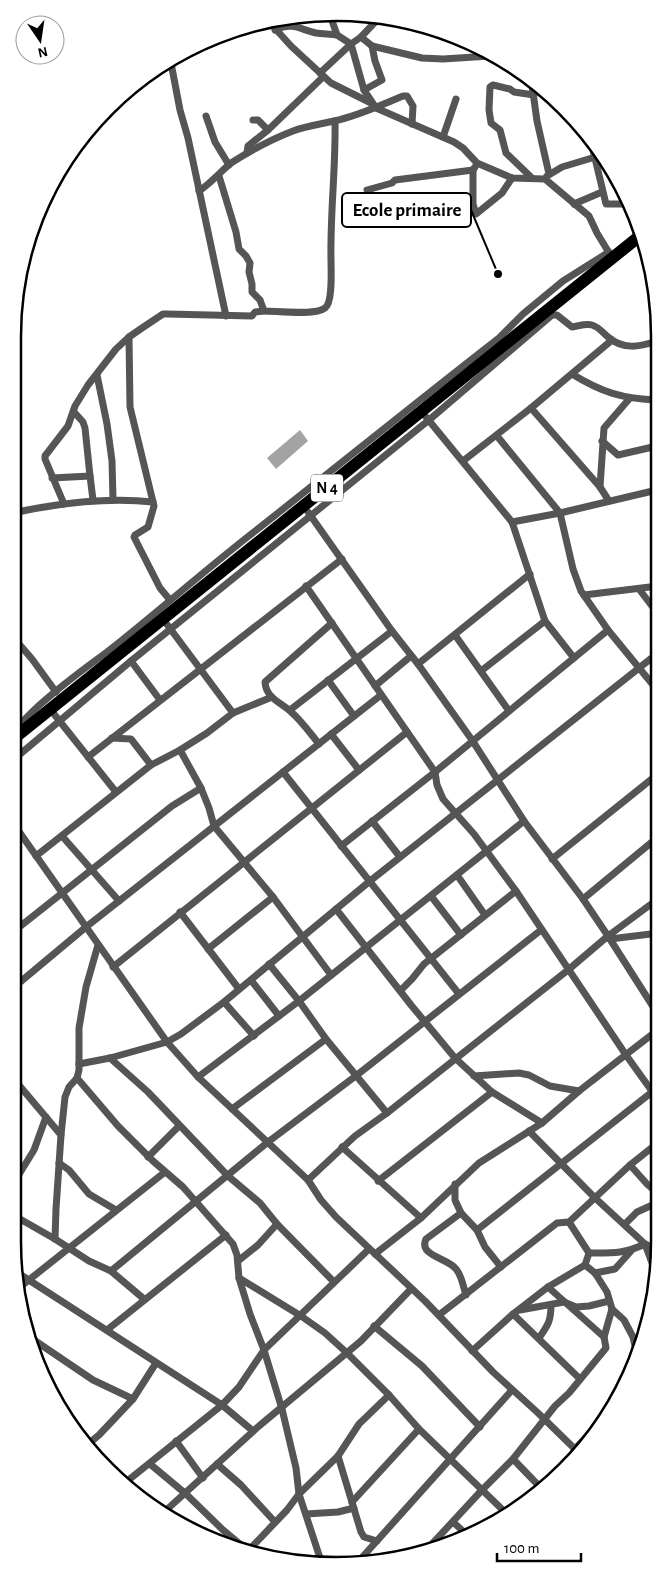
<svg xmlns="http://www.w3.org/2000/svg" width="672" height="1578" font-family="'Alegreya Sans',sans-serif">
  <rect width="100%" height="100%" fill="#fff"/>
  <polygon fill="#a3a3a3" points="300,430 308,441 276,469 267,458"/>
  <g fill="none" stroke-linecap="round" stroke-linejoin="round">
    <g stroke="#555" stroke-width="7">
      <polyline points="330,15 337,35 351,44 364,90 376,108 454,142 463,148 477,163 512,178 545,179 589,216 597,233 611,256"/>
      <polyline points="272,25 291,46 331,83 371,103"/>
      <path d="M275,30C293,22 299,29 316,33C323,34 330,34 337,35"/>
      <polyline points="361,37 372,46 422,58 443,59 490,56"/>
      <polyline points="171,63 180,110 188,138 226,316"/>
      <polyline points="320,73 351,44 361,37 376,21"/>
      <polyline points="531,78 537,121 549,174"/>
      <polyline points="364,90 382,80 375,61 372,46"/>
      <polyline points="206,116 215,142 229,165"/>
      <polyline points="253,120 258,120 268,130"/>
      <polyline points="443,137 456,99"/>
      <polyline points="594,142 593,150 606,204 630,204"/>
      <polyline points="247,153 248,146 268,130 323,77"/>
      <polyline points="475,167 473,170 473,204 476,214 502,193 512,178"/>
      <path d="M219,176L236,232L239,249L246,256L250,263L249,272L252,284V292L260,300L264,311C277,311 315,316 325,308C333,302 331,270 331,260C330,213 336,167 335,121"/>
      <polyline points="547,176 562,167 602,155"/>
      <polyline points="532,178 506,153 500,130 491,123 489,110 490,87 493,85 510,89 514,92 534,95"/>
      <polyline points="367,190 392,183 395,180 473,170"/>
      <path d="M199,191C211,183 220,172 231,163C250,151 272,139 293,131C306,126 321,124 334,121C358,116 381,105 403,96H407L413,106L412,124"/>
      <polyline points="574,204 602,192"/>
      <polyline points="129,337 130,407 154,506 148,527 135,535 134,537 160,588 170,600"/>
      <path d="M572,374C601,392 623,399 657,400"/>
      <polyline points="97,375 107,424 112,461 113,499"/>
      <polyline points="531,408 600,487 609,501"/>
      <polyline points="74,412 83,422 85,428 90,476"/>
      <polyline points="426,417 512,522 545,621 574,658"/>
      <polyline points="497,436 560,513 573,569 581,591 608,630 658,691"/>
      <polyline points="602,441 618,455 657,446"/>
      <polyline points="463,461 531,408 612,340"/>
      <polyline points="52,478 90,476 93,500"/>
      <polyline points="600,487 604,428 630,398"/>
      <polyline points="64,504 45,459 45,456 68,426 75,406 88,385 116,349 129,337 142,328 163,314 167,314 252,316 255,312 264,311"/>
      <polyline points="308,512 392,631 418,664 472,740 524,821 583,899 608,936 659,1016"/>
      <path d="M13,513C59,503 105,497 153,502"/>
      <polyline points="512,522 560,513 657,490"/>
      <polyline points="306,586 435,772 437,785 443,799 474,834 516,891 626,1055 659,1101"/>
      <polyline points="639,589 658,614"/>
      <polyline points="584,595 658,586"/>
      <polyline points="163,619 233,713"/>
      <polyline points="455,635 509,711"/>
      <polyline points="13,637 32,659 56,692"/>
      <polyline points="131,661 160,700"/>
      <polyline points="418,664 530,574"/>
      <polyline points="481,671 545,621"/>
      <polyline points="328,680 354,716"/>
      <polyline points="375,686 411,656"/>
      <polyline points="50,709 116,792"/>
      <polyline points="290,710 392,631"/>
      <path d="M15,734C18,717 89,665 107,652C158,612 207,568 259,528C339,465 418,401 499,338L523,314L563,281L609,252"/>
      <polyline points="331,734 359,770"/>
      <polyline points="112,738 131,739 151,765"/>
      <path d="M319,744C310,733 301,720 290,711C280,702 266,698 265,682L332,623"/>
      <polyline points="180,750 201,788 209,808 214,826 273,897 331,975"/>
      <polyline points="88,757 342,559"/>
      <path d="M13,760L131,661L429,420L552,315H557L572,327C579,326 586,323 592,325C599,327 603,333 608,337C623,350 639,347 657,341"/>
      <polyline points="283,772 459,994"/>
      <polyline points="372,821 400,857"/>
      <polyline points="13,823 167,1042 198,1077 308,1180 321,1200 336,1217 425,1301 493,1372 537,1412 580,1454"/>
      <polyline points="62,836 119,901"/>
      <polyline points="341,846 435,772 608,630"/>
      <polyline points="36,856 151,765 180,750 207,733 233,713 272,697"/>
      <polyline points="552,859 658,774"/>
      <polyline points="457,875 485,915"/>
      <polyline points="431,896 461,935"/>
      <polyline points="583,899 658,837"/>
      <polyline points="336,909 411,1005 455,1058 492,1092 542,1123"/>
      <polyline points="180,912 239,989"/>
      <polyline points="13,932 172,806 201,788"/>
      <polyline points="610,939 659,933"/>
      <polyline points="208,949 273,897"/>
      <polyline points="269,964 299,1001 326,1039 387,1113"/>
      <polyline points="113,967 407,732"/>
      <polyline points="251,980 279,1016"/>
      <polyline points="13,988 86,927 381,695"/>
      <polyline points="401,990 412,979 424,964 516,891"/>
      <polyline points="224,1002 254,1036"/>
      <polyline points="110,1058 148,1092 228,1176 260,1203 277,1224 334,1282"/>
      <polyline points="79,1064 110,1058 167,1042 181,1034 224,1002 370,881 658,653"/>
      <polyline points="474,1076 519,1073 529,1075 550,1086 579,1091"/>
      <polyline points="198,1077 299,1001 524,821"/>
      <polyline points="13,1078 61,1135 56,1209 55,1239"/>
      <polyline points="77,1078 118,1126 153,1161 183,1187 233,1244 237,1255 239,1278 250,1314 264,1350 282,1409 296,1468 299,1494 321,1561"/>
      <polyline points="232,1109 326,1039"/>
      <polyline points="529,1131 594,1197 645,1244 655,1271"/>
      <polyline points="61,1135 65,1097 69,1087 77,1078 79,1070 79,1028 86,987 98,945"/>
      <polyline points="342,1147 421,1218"/>
      <polyline points="148,1157 179,1126"/>
      <polyline points="59,1163 69,1170 89,1194 116,1210"/>
      <polyline points="630,1165 647,1184 659,1194"/>
      <polyline points="308,1180 355,1136 387,1113 568,970 608,936 658,899"/>
      <polyline points="378,1181 492,1092"/>
      <polyline points="455,1184 455,1200 461,1213 477,1230 485,1247 501,1267"/>
      <polyline points="13,1191 18,1176 34,1150 46,1117"/>
      <path d="M461,1213L426,1239C418,1256 448,1258 456,1269C462,1276 463,1286 466,1295"/>
      <polyline points="13,1215 55,1239 89,1261 111,1271 144,1299"/>
      <polyline points="625,1224 637,1212 659,1202"/>
      <polyline points="477,1230 652,1092"/>
      <path d="M589,1253C612,1253 624,1254 645,1244L658,1250"/>
      <polyline points="375,1254 421,1218 479,1163 542,1123 579,1091 659,1029"/>
      <polyline points="238,1261 258,1245 277,1224"/>
      <polyline points="585,1265 595,1273 607,1292 612,1309 624,1320 633,1337 637,1355"/>
      <polyline points="111,1271 268,1142 357,1075 541,930"/>
      <polyline points="18,1273 222,1405 253,1431"/>
      <polyline points="595,1273 615,1269 631,1251"/>
      <polyline points="239,1278 301,1316 325,1333 347,1353 389,1395 419,1429 507,1514"/>
      <polyline points="20,1287 165,1172"/>
      <polyline points="548,1287 604,1337"/>
      <polyline points="520,1310 564,1302 576,1307 589,1306 609,1301"/>
      <polyline points="513,1314 580,1379"/>
      <polyline points="439,1315 557,1223 569,1222 630,1165 659,1142"/>
      <polyline points="374,1326 422,1366 480,1427"/>
      <polyline points="107,1330 226,1235"/>
      <polyline points="28,1336 93,1380 133,1399"/>
      <path d="M539,1338C548,1325 551,1321 551,1305"/>
      <polyline points="472,1351 513,1314 548,1287 585,1265 589,1253 569,1222"/>
      <polyline points="176,1441 203,1478"/>
      <polyline points="87,1445 99,1435 133,1399 156,1363"/>
      <polyline points="575,1449 596,1427"/>
      <polyline points="338,1456 361,1532 364,1537 377,1541"/>
      <polyline points="513,1459 540,1487"/>
      <polyline points="150,1464 186,1494 223,1530 247,1550"/>
      <polyline points="217,1464 241,1485 275,1522"/>
      <polyline points="126,1482 222,1405 239,1387 264,1350 369,1249"/>
      <polyline points="352,1502 419,1429"/>
      <polyline points="163,1513 259,1426 361,1341 411,1289"/>
      <polyline points="306,1514 338,1512 354,1508"/>
      <polyline points="453,1522 465,1533"/>
      <polyline points="432,1544 482,1490 513,1459 555,1406 569,1393 606,1348 604,1337 612,1309"/>
      <polyline points="249,1550 287,1510 299,1494 338,1456 359,1424 389,1395"/>
      <polyline points="358,1562 512,1390"/>
    </g>
    <polyline stroke="#000" stroke-width="12" points="13,739 641,235"/>
  </g>
  <g text-anchor="middle" dominant-baseline="central" stroke-width="5" stroke-linejoin="round" paint-order="stroke">
    <rect fill="#fff" stroke="#4c4c4c" stroke-width="1" x="311" y="474.5" width="32" height="27" rx="4"/>
    <g font-size="16" font-weight="bold" fill="#000">
      <text x="327" y="488">N 4</text>
    </g>
  </g>
  <path d="M0 0H672V1578H0ZM336 21H336A315 315 0 0 1 651 336V1242A315 315 0 0 1 336 1557H336A315 315 0 0 1 21 1242V336A315 315 0 0 1 336 21Z" fill="#fff" fill-rule="evenodd"/>
  <path fill="none" stroke="#000" stroke-width="2.5" d="M336 21H336A315 315 0 0 1 651 336V1242A315 315 0 0 1 336 1557H336A315 315 0 0 1 21 1242V336A315 315 0 0 1 336 21Z"/>
  <path fill="none" stroke="#000" stroke-width="2" d="M498 274L471 210"/>
  <circle fill="#000" stroke="#fff" stroke-width="2" cx="498" cy="274" r="5"/>
  <rect fill="#fff" stroke="#000" stroke-width="2" x="342" y="193" width="129" height="34" rx="5"/>
  <g font-size="19" text-anchor="middle" font-weight="bold" fill="#000">
    <text x="407" y="216">Ecole primaire</text>
  </g>
  <g transform="translate(40 40) rotate(167)"><circle r="24" fill="#ffffff" stroke="#999999"/>
  <path d="M0-4L9 19L0 12L-9 19Z" fill="#000000"/>
  <text y="-8" font-size="14" font-weight="bold" text-anchor="middle" fill="#000000">N</text>
  </g>
  <path d="M497 1553v8h84v-8" fill="none" stroke="#000000" stroke-width="2.5"/>
  <text x="504" y="1553" font-size="15" fill="#000000" stroke="#ffffff" stroke-width="4" paint-order="stroke">100 m</text>
</svg>
